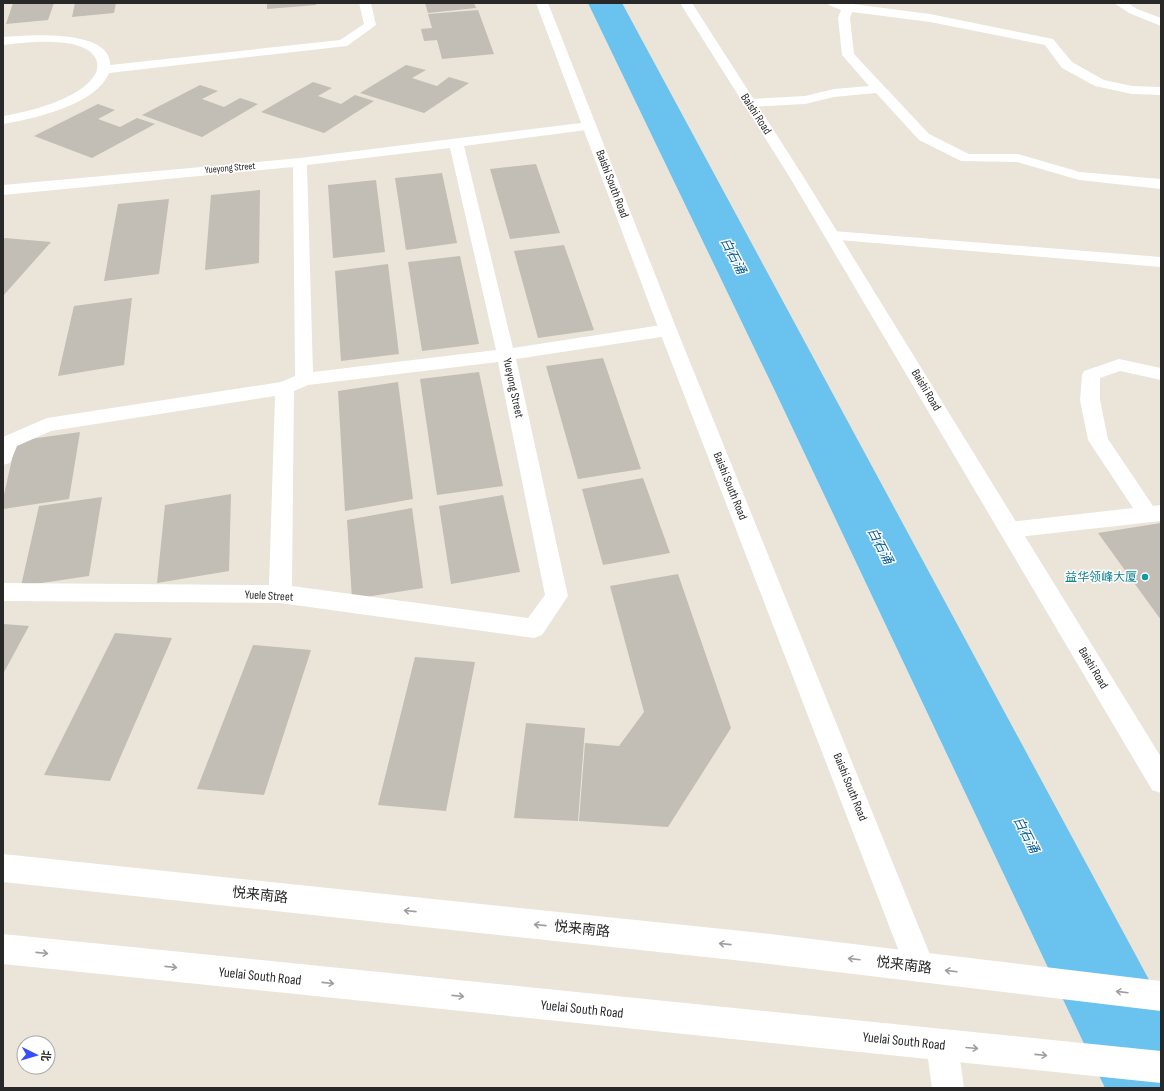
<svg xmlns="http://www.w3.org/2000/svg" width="1164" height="1091" font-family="'Sofia Sans Condensed','Noto Sans SC',sans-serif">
  <rect width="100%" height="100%" fill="#eae4d9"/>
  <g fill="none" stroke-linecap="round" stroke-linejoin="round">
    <polygon fill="#6ac3ee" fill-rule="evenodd" points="588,3 622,3 1161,1002 1161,1088 1105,1088 775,391"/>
  </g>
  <g fill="#c2beb5">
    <polygon points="13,3 54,3 48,20 6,24"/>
    <polygon points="75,3 116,3 114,13 72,17"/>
    <polygon points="267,3 316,3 316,5 267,9"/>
    <polygon points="425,3 474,3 476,8 428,13"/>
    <polygon points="478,10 494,54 442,59 437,40 424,41 421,29 432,28 428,14"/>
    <polygon points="406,65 426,70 412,78 437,86 449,77 469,83 424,113 360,93"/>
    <polygon points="313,82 332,88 318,96 341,104 355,95 374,101 324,133 261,112"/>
    <polygon points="200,85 218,91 202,99 224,107 240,98 258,104 202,137 142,115"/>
    <polygon points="98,104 115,110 98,119 120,127 137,118 155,124 92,158 34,136"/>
    <polygon points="536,164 560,233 510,239 490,169"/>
    <polygon points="442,173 457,243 406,250 395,178"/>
    <polygon points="376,180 385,252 333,258 328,185"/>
    <polygon points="260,190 259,263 205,270 211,195"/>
    <polygon points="169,199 159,274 104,281 118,204"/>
    <polygon points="5,238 51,242 3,296 3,240"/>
    <polygon points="564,245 594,330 538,338 514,251"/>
    <polygon points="460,256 479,344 422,351 408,262"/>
    <polygon points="388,264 399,354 341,361 335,271"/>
    <polygon points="132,298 124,365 58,376 74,306"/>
    <polygon points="603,358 641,469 578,479 546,366"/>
    <polygon points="479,372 503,486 437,495 420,379"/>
    <polygon points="398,382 413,499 345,511 338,391"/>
    <polygon points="80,432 69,499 3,509 3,499 16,441"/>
    <polygon points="643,478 670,553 603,565 582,489"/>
    <polygon points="231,494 229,571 157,583 165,505"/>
    <polygon points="503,495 520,572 451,584 439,506"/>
    <polygon points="102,497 89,576 21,586 39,506"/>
    <polygon points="412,508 423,588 352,599 347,520"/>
    <polygon points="1161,523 1161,620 1098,533"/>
    <polygon points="678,574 731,728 668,827 579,821 585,743 619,746 644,712 610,586"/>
    <polygon points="3,624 29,626 3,674"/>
    <polygon points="115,633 172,638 110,781 44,775"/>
    <polygon points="253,645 311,650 264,795 197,789"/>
    <polygon points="415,657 475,662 446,811 378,805"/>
    <polygon points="526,723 585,728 578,821 514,818"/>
  </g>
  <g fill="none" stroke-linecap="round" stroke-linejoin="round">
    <g fill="#fff" fill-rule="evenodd">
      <path d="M359,3H371L376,25L347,46L109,73C96,105 33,119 3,124V116C29,112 79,99 94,76C98,71 98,64 96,59C85,35 25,42 3,45V37C25,35 112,28 110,65L340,40L364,24Z"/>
      <polygon points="827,3 845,3 930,14 1053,39 1072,62 1104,80 1132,86 1161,87 1161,95 1132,94 1095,86 1062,68 1045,45 930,22 852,12 850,18 854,54 929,134 969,154 1018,154 1080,172 1161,179 1161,189 1079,180 1017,162 961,161 919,140 876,93 834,97 805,104 749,107 744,106 742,103 744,100 749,99 805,96 834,89 869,86 842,55 838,18 841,10 829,5"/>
      <polygon points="1114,3 1128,3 1137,9 1161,18 1161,26 1129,13"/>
      <path d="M589,122L594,123L596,126L594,129L464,146L513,348L668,324L674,326L677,330L674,334L668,336L516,359L568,596L542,635L534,638L280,603L3,601V583L269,585L275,396L51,431L17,446L10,463L3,465V437L47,418L281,382L295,376L293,167L3,195V185L300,158ZM450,148L496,350L313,372L307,165ZM498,362L545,595L528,618L292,586L294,391L308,385Z"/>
      <polygon points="833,231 1161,257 1161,267 827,239 825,236 827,233"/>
      <polygon points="1119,359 1161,368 1161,380 1120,371 1100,378 1100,400 1108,439 1153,506 1161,505 1161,521 1010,538 1002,536 999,530 1002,524 1010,522 1133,508 1088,440 1080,400 1082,375 1084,371"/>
    </g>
    <g fill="#fff" fill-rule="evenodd">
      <polygon points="536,3 548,3 677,330 935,967 931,978 920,982 909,978 905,967 659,330"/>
      <polygon points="680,3 692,3 803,176 1161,757 1161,793 1152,790 789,176"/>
      <polygon points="942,1029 953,1034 958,1045 964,1088 932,1088 926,1045 931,1034"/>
    </g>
    <g fill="#fff" fill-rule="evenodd">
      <polygon points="3,854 770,934 1161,981 1161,1011 770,964 3,882"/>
      <polygon points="3,934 1161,1051 1161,1083 3,964"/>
    </g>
  </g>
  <defs><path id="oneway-shaft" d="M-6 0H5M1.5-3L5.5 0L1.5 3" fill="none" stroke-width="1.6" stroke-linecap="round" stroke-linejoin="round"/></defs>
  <g stroke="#9e9e9e">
    <use href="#oneway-shaft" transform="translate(410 911) rotate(-174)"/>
    <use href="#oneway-shaft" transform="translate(540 925) rotate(-174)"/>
    <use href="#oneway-shaft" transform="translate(725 944) rotate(-174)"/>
    <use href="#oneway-shaft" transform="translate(42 953) rotate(6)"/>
    <use href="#oneway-shaft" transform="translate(854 959) rotate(-173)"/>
    <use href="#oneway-shaft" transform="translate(171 967) rotate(6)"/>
    <use href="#oneway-shaft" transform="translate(951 971) rotate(-173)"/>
    <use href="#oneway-shaft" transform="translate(328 983) rotate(6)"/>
    <use href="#oneway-shaft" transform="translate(1122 992) rotate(-173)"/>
    <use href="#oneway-shaft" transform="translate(458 996) rotate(6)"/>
    <use href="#oneway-shaft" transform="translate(972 1048) rotate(5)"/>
    <use href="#oneway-shaft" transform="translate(1041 1055) rotate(6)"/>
  </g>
  <circle fill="#0f9aa8" stroke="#fff" stroke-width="1.5" cx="1145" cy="577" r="4"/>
  <g text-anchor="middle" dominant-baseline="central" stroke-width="3" stroke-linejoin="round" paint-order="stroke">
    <g font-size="10" fill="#282828" stroke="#fff">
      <text transform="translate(230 168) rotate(-5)">Yueyong Street</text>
    </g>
    <g font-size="12" fill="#282828" stroke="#fff">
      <text transform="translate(756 114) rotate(57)">Baishi Road</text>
      <text transform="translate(612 184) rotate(69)">Baishi South Road</text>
      <text transform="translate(513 388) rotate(78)">Yueyong Street</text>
      <text transform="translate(926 390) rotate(59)">Baishi Road</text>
      <text transform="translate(730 486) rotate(68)">Baishi South Road</text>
      <text transform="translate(269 596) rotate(3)">Yuele Street</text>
      <text transform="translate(1093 668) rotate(59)">Baishi Road</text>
      <text transform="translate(850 787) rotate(68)">Baishi South Road</text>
    </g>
    <g font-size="12" fill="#0d838f" stroke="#fff" text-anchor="end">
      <text x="1137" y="577">益华领峰大厦</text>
    </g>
    <g font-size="13" font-style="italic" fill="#0c5f97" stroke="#fff">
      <text transform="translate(733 256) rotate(63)">白石涌</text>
      <text transform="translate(880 546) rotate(63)">白石涌</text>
      <text transform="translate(1026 835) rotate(63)">白石涌</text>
    </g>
    <g font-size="14" fill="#282828" stroke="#fff">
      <text transform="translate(260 895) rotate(6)">悦来南路</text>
      <text transform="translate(582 929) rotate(6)">悦来南路</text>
      <text transform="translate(904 965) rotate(7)">悦来南路</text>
      <text transform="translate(260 976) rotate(6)">Yuelai South Road</text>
      <text transform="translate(582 1009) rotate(6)">Yuelai South Road</text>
      <text transform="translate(904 1041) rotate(6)">Yuelai South Road</text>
    </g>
  </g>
  <rect width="1164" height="1091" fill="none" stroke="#282828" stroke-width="8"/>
  <g transform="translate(36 1055) rotate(95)"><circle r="19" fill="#ffffff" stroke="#a9a9a9"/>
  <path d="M0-3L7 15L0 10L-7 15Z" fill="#364ffa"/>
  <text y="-6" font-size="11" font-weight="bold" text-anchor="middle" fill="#282828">北</text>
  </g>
</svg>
